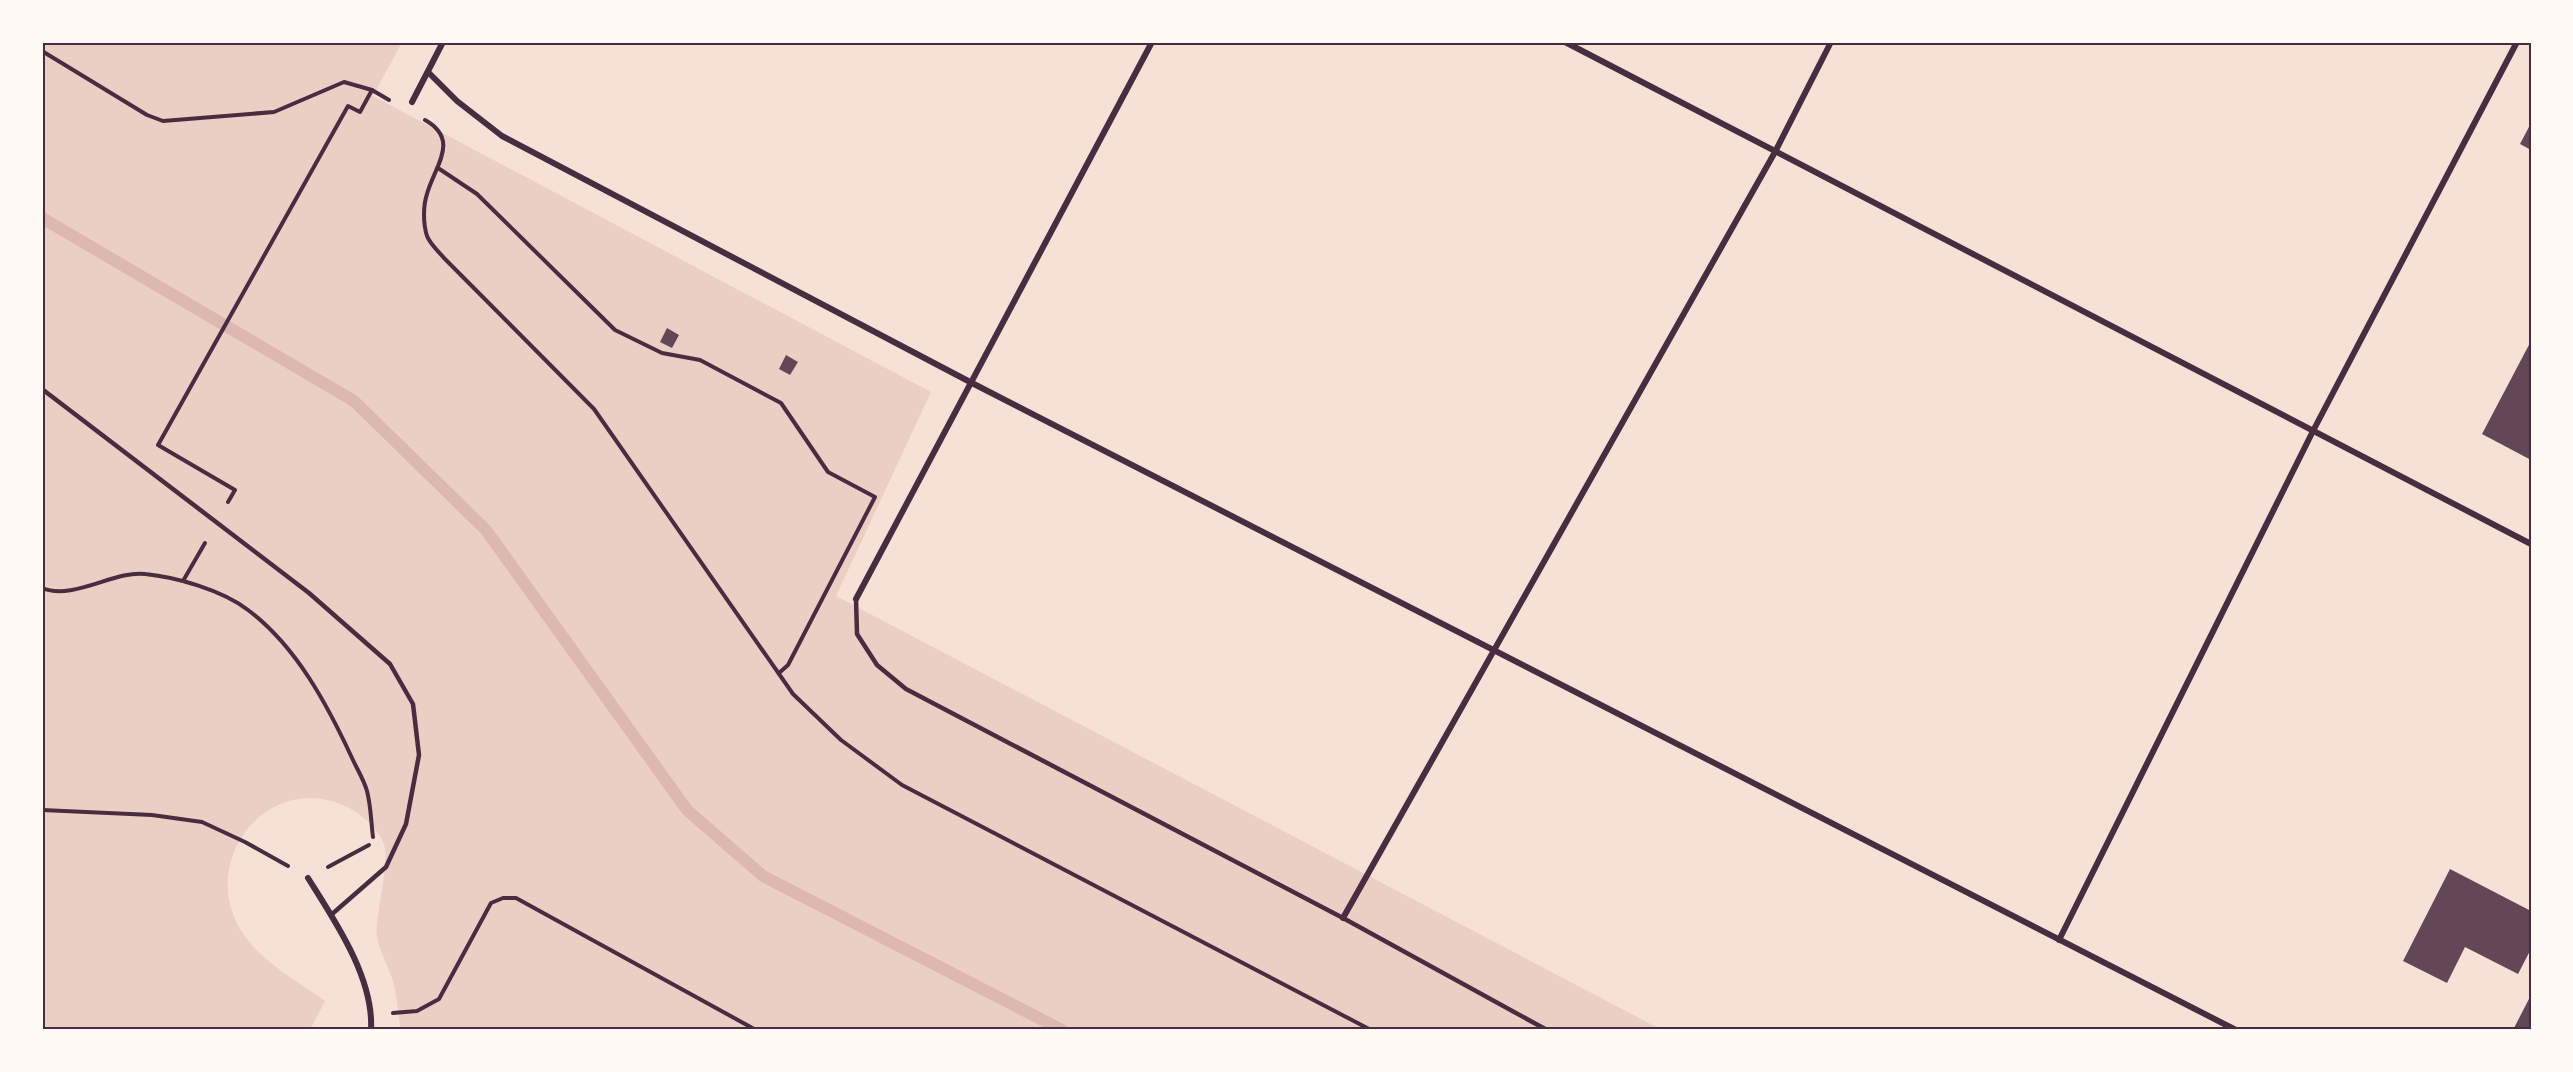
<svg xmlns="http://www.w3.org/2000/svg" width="2573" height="1072" font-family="'Archivo Narrow',sans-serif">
  <rect width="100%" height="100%" fill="#f7e1d7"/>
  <path fill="#ebcfc5" d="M42,42H402L373,96L931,392L836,596L1662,1030H401C398,1014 397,996 393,981C388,966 380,952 377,937C374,917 392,859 383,842C376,827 363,815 349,808C268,766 194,864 244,935C263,963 298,981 325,1001L310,1030H42Z"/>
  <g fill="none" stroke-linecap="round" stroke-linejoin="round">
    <polyline stroke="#dcb8b0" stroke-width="12" points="42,218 354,401 486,530 687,810 763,876 1062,1030"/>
  </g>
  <g fill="#644757">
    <polygon points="2531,123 2531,150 2520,144"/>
    <polygon points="667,328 679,335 672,348 660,342"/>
    <polygon points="2531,341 2531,460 2482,434"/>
    <polygon points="786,355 798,362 790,375 779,369"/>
    <polygon points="2450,869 2531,911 2531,949 2518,974 2465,947 2447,983 2403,961"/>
    <polygon points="2531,995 2531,1030 2513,1030"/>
  </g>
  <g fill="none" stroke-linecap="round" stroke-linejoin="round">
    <g stroke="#4a2c40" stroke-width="4">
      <polyline points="42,51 147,115 163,121 274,112 344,82 372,90 389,100"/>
      <path d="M425,120C461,140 434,167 427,194C423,206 423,223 427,236C430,244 439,252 444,258L594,409L793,694L841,740L902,785L1371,1030"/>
      <polyline points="438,168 477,194 615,330 662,353 700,360 781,403 828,472 875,497 788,665 779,673"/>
      <polyline points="228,502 235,490 158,445 348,106 360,112 372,90"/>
      <polyline points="183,581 205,543"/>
      <path d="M42,588C73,601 115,570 145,574C176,577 222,590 248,610C296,646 327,704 352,758C357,769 364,780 367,791C371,806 371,822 373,837"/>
      <polyline points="42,810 152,815 202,822 245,842 288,866"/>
      <polyline points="328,867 369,845"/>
      <polyline points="393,1013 417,1011 439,999 491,903 503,898 516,898 756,1030"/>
    </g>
    <g stroke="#4a2c40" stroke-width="4.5">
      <polyline points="42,389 309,593 390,664 413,704 419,755 406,824 386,867 331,915"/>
      <polyline points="856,599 857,634 877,665 906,689 1343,918 1547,1030"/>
    </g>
    <g stroke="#4a2c40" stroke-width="6">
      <polyline points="1565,42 2531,544"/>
      <polyline points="428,72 457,101 502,136 972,383 2236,1030"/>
      <polyline points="412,102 443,42"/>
      <polyline points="856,599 1152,42"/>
      <path d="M308,878C335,921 374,978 371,1030"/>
      <polyline points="1343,918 1775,152 1831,42"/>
      <polyline points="2059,940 2313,431 2517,42"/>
    </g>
  </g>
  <rect width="2573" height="1072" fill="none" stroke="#fffaf5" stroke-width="87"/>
  <rect x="44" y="44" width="2486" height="984" fill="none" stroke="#4a2c40" stroke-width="2"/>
</svg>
